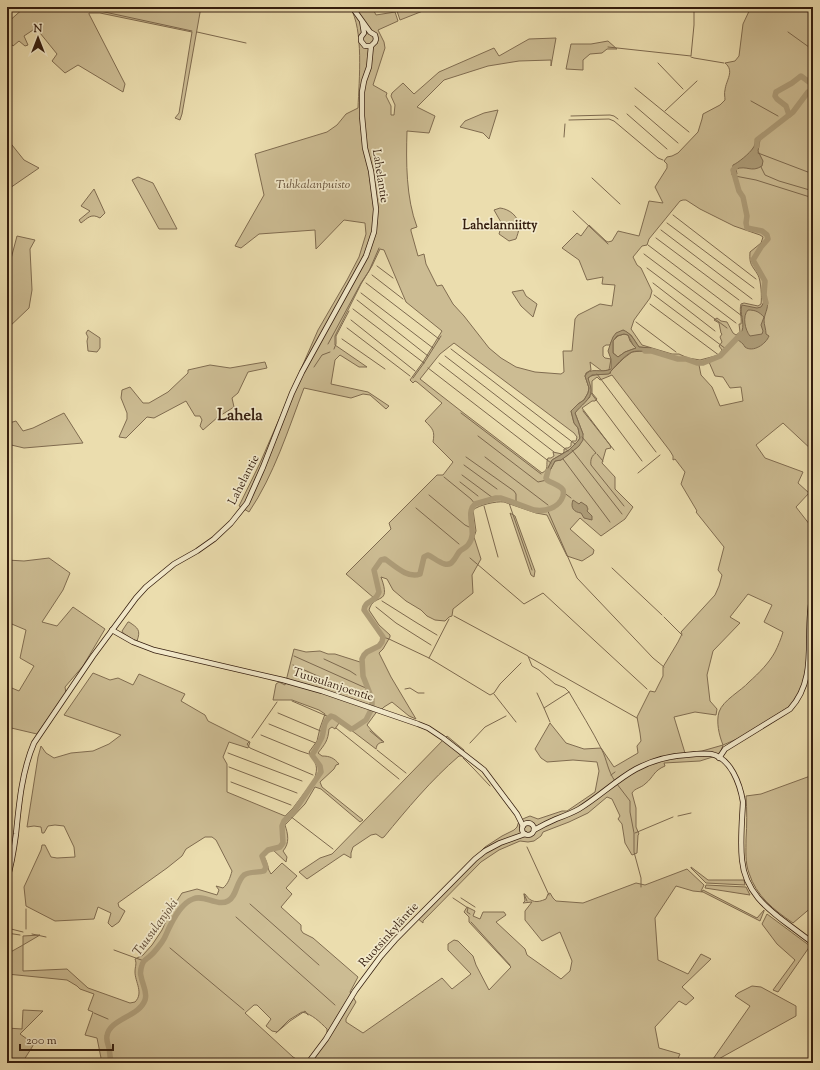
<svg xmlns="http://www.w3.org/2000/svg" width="820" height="1070" font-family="'Sorts Mill Goudy',serif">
  <rect width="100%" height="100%" fill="#ebddae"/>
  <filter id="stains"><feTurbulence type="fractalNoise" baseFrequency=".005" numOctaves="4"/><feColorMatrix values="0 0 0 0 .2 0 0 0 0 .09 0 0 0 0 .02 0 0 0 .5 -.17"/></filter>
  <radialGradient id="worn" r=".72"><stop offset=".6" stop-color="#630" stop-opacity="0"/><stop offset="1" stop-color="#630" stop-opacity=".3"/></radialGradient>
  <g fill="#ccbc93" stroke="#806c50" fill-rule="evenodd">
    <polygon points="25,7 201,7 182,114 180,120 175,118 179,113 192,32 100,13 89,13 89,14 125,84 123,92 78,65 65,73 52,61 57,54 36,28 24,36 28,45 25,46 19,41 13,46 7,39 7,23"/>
    <path d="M350,7H372L376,15L395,12L398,21L378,30L384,42L385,48L373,85L387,93L386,96L391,106V115H394L395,105L391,96L392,93L403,83L414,94L439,72L494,48L499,56L529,39L556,38L551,66V60L519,61L488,66L444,80L417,107L435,116L429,133L407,131C406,162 406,198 417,227L411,229V231L418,256L424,254L426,264L437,286L442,285L453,304L464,316L489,348L501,358L516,367L535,372L561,374L564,372L563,351H572L575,319L578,315L600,304L612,306L615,285L602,284L603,277L587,280L579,260L562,248L577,233L581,236L589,225L606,241L608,242L612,241L618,231L639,236L649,201L663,203L655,187L667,168V164L664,161L667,157L672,156L678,153L698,132L702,119L703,114L720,105L725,100C725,97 724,93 725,90C726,80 735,71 725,63L735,61L739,56L743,24L751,7L813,8V451L783,423L756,445L765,458L803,472L798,483L809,493L796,507L810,525L813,527V585L809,605L807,679L793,704L787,708L744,736L723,745L721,751L722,754L700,761L664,763L665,766C653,771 654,777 645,784C641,788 635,788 632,793L636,808V827L639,834L638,835L637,853L632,855L625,843L622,824L618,819L620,816L612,799L607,797L588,813L569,822L543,832L541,836L534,841L528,842L520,841L499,850L481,862L423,921V923L416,917L485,847L502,836L514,830L517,827L519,821L525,818L530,816L538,819L562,811H567L595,792L599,771L597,762L573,760L547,762L541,758L535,749L550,723L566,743L584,749L601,748L614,767L638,753L637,746L641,741L640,733L637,717L650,691L655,692L663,676V667L678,642L682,634L681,632L715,595L719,586L722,575L718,570L724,547L696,512L697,511L681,484L685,472L675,459L673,460V456L670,451L612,375L600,380L597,377L592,381V393L597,399L595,401H592L582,408L610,445L611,448L606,449L602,463L615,477V489L633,507L625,519L601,536L580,518L570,529L594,550L593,554L582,561L567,556L547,515L536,513L504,502C496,501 479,505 473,510L476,531L474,537L481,559L472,575L473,593L453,609L452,616L449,617L445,621L435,620L427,616L421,610L406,601L393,590L387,579L381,577C392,607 374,592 369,610L379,625L390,635V637L383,649L379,653L391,677L416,719L409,716L392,702L384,707L381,710H378L367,725L372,731L384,742C378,743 377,744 376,749L351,730L339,723L335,729L332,727L329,729C328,741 325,744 318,753L322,756C330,756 334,758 339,764L336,765L334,769L320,782L322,787L363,820L360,822L321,789L315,787L305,804L285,825C288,834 290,843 283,851L287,857L286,862L273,850L267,853L264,857C268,862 267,869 271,874L282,863L297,876L286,888L292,894L281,907L301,925V930L303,933L313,938L358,977L350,992L356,1002L346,1019V1022L363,1033L442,978L452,989L471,974L448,950V944L454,940L458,941L473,956L476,965L489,990L511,967L469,922V917L464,912L467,907L475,911L473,916L480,919L483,912H504L506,915L496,922L525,949L527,955L561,979L570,971L572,961L560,932L542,941L525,920V911L532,902L523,903L525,901L524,894H525C531,903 537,903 546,899L548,894L550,893L553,898L556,901L583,903L636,883L645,885L687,869L704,885L701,891L702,892L703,890L757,918L764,910V911L760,921L703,892L693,891L676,886L655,918L658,960L688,974L701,954L711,959L682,987L694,998L686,1005L679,1001L655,1027L659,1048L680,1054L676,1063H306L327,1034V1029C320,1022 312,1014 302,1012L289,1020L277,1032L272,1031L266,1026L271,1019L257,1005H254L245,1013L293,1057L303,1063H102L97,1038L85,1035L93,1012L88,1010L94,994L80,989L77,986L67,980L7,974V954L23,945V936L40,935L23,945V971L67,969L88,988L130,1003L135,1002C144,993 135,982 135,972C135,966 137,964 135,959L143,955L152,945L162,930L171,910L182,893L197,889L217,895L219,890L216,886L223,888C228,884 230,878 232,871L216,840L212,837H205L186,849L182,856L167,868L118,903L119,907L125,911L119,922L112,927L108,923L111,913L98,907L94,919L55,921L26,906L24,887L41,850L42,845H45L51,857L57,858L75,857L74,847L64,826L55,825L48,826L44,833H42L41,827L34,826L27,827L38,757L41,746L46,753L54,758L71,753L93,751L109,744L121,735L64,715L93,673L110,680L118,678L133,685L139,674L185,694L181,701L205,715L208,721L250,742L248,748L229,742L223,757L227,764V792L285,816L293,808L314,780C319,766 316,764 309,752L317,741L320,728L325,714L319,710L292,700H273L276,684L279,682L285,685L294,649L306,652L320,651L328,654H335L360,662L364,655L381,643V636L363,610L364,605L374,598L346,574L391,529L389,523L437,475H443L453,462L433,442C435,431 433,429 425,421L442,403L417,382L415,381L413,383L410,380L423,362L442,331L406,302L384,250L380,249L372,266L361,284L335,336V345L367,367H359L340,355L335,360L331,384L368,392L389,406L386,409L370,395L363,394L351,398L304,388C288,430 274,475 249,512L239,506L260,463L318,330L347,280L359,257L366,234L365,223L344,220L316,249L315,230L259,234L241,248L235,246L264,195L255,154L327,132L337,125L346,114L358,108C359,80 364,30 350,7ZM683,200H686L700,209L734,226L760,235L763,237L761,243L750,252C749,265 752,265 758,275C761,281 762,297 761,304L758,306L744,303L741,304C739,312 742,316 741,324H739L740,332L736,335L733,333L727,322L721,321L717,318L714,320L719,323L721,333L722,334L720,337L722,342L719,346L722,350L719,355L700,360L688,358L679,354H672L642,345L631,329L634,320L650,298L652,291L641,268L637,265L633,257L642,246L647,245L649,239L680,201ZM623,330L631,335L639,347L651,348L641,351L632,352L624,358L610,372L611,373C603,375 594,373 588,378L590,397L578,409L575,413L583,434L579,446L561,460L555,461L547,476L546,472L552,460L569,450L578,441L580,438L578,428L574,423L571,411L578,404L584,400L588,393L589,388L585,376L586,373L591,370L590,362L602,371L609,370L611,359L605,358L603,356V347L606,345H610L611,342ZM454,343L574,433L577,437L576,441H572L571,443V446L568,448H566L564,449V452L562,454L553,452L554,456L551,458H548C545,464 550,469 542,473L461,411L420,379L440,354ZM709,362L715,376L723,377L730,388L741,387L743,401L720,406L712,387L701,375L699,365ZM748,594L772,605L764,622L783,632C781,639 778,646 775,652C769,663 759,673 749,682C741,691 723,700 719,712C716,722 719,735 723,745L702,751L685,753L674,717L695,712L716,715L717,709L710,701L707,675L713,651L740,623L730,617Z"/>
    <path d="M408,7C415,12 418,8 425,7C426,7 432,7 433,7L400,20L397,11Z"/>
    <polygon points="608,41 617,49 607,49 602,53 590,54 583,60 583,70 566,69 571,44 591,44"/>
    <polygon points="498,110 489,139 483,133 460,127 465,121 484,113"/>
    <polygon points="8,140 24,160 39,168 7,190 7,141"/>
    <polygon points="138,177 153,183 177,229 159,229 132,180"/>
    <path d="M94,189L105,213L100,218C91,213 88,218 81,223L79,220L90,211L81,206Z"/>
    <path d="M500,208C509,209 519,216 519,227C519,231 517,236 516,239L509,241L499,234L502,224L494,210Z"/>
    <polygon points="17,236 35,240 30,249 32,290 29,308 7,329 7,274"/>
    <polygon points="523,290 526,296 537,304 533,317 521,306 512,292"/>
    <polygon points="88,330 100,338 100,348 97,352 88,351 87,341 88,337 86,333"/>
    <polygon points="624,334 628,335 630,341 636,348 625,352 618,357 613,353 613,341 618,336"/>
    <polygon points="265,362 267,368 248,372 238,393 232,398 234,407 218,417 203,430 200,426 202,420 200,416 195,416 186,401 154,418 147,417 126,438 119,437 127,419 127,413 121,398 122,390 130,387 143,403 149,403 168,392 188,373 188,370 210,365 230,368"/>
    <polygon points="64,413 83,443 24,448 7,444 7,420 9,423 16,421 23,431 33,428"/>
    <polygon points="510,513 515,516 535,571 534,577 531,575"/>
    <polygon points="49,558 70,573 63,590 42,622 57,626 73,607 105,629 83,666 65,687 66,693 37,734 7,727 7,686 19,691 34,666 20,658 26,630 7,622 7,560 24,561"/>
    <path d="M128,622H129C138,628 141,630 137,641H135L123,633L122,631Z"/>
    <path d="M447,736L464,750L462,756H459C431,780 407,809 384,837L382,838L376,834L371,835L353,847L351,853V858L344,854L341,856L307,879L299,872L320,858L332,854Z"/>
    <path d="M813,775V906L793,923C774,910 756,896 749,873C745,863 746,850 746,839C747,825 747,810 746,796L761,794Z"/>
    <polygon points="691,867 708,880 744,880 745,885 706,883 691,868"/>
    <polygon points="706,885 746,887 750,895 705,888"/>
    <polygon points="767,914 810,946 778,992 773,990 795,960 777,944 762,924"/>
    <polygon points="752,986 761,987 796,1006 796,1016 715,1061 713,1059 750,1006 735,996 738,993"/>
    <polygon points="23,1010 43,1011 20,1034 34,1044 22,1063 9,1063 7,1061 7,1028 22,1029"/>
  </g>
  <g fill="#ad9c78" stroke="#7d694e" fill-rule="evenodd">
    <path d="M756,139L760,140L758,151L763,161L762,166C751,173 747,165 736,169L737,174L732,175L733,165C738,163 750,153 753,148C755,146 755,142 756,139Z"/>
    <path d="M764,297L766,298C770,307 765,311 764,320C764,325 766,329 766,334L769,336C766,344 753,353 745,347C744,346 744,345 743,344C741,342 738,340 735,338C737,336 740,333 742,331C745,322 739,313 742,305L757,308L761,307L764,302ZM748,310C756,310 759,312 764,317L761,325L763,331L762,334L750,336C745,330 742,316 748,310Z"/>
    <path d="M623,330C631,333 634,340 639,347L651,348V352C646,352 638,350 632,352C626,354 612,369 609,374L592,375L588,378C589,382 591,386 591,390C592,399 580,406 575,413L583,434V440L579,446L568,455L561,460L555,461L547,476L545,478L546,472L552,460L569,450L578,441L580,438L578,428L574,423L571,411L578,404L584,400L588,393L589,388L585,376C589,366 602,374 611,369V359L608,351L611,342L613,337L616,333ZM624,334L628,335L633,345L636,348L625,352L618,357L613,353V341L617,336Z"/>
    <path d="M573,500L579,504L581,502L587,506V507L588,509L587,511L592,516V520L584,518L581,513C574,512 570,508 573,500Z"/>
  </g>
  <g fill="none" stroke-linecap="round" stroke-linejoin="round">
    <g stroke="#7d694e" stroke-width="1">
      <polyline points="81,7 86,11 100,11 192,31"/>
      <polyline points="743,7 755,7"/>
      <polyline points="197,32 246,43"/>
      <polyline points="788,32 813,50"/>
      <polyline points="608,47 691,56 694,25 694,7"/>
      <polyline points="691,57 694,58 724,63"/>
      <polyline points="658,63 683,89"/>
      <polyline points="635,88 689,132"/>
      <polyline points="751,101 778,116"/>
      <polyline points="635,106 678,143"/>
      <polyline points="665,111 697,81"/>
      <polyline points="627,114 667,149"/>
      <polyline points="571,116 610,115 614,116 618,119"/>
      <polyline points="569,120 609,119 614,121 658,158 663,160"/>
      <polyline points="564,137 565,124"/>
      <polyline points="758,153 813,174"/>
      <polyline points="761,167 765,175 779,181 813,191"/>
      <polyline points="735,176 756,180 813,198"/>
      <polyline points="592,178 620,204"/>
      <polyline points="573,211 608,244"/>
      <polyline points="673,215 756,279"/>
      <polyline points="667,223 754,288"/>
      <polyline points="661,230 752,299"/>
      <polyline points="656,238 739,300"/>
      <polyline points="648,245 742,316"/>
      <polyline points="644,254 736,323"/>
      <polyline points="377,266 393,278"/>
      <polyline points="647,268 727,328"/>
      <polyline points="372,275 403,299"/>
      <polyline points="366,283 439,339"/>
      <polyline points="653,283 715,331"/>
      <polyline points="361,293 433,348"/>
      <polyline points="654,295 726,349"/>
      <polyline points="357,300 428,356"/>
      <polyline points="650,304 720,356"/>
      <polyline points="353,309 424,363"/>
      <polyline points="351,320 415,371"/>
      <polyline points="636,322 676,352"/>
      <polyline points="347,328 410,376"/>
      <polyline points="342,339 385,369"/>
      <polyline points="328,344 361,283 369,271 379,248"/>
      <polyline points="334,349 336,344 336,336 349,311"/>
      <polyline points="451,349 575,444"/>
      <polyline points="445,356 568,451"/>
      <polyline points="439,363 554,452"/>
      <polyline points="314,367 322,355 330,352"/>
      <polyline points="428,368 551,463"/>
      <polyline points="597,374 656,452"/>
      <polyline points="413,378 424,363 441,336"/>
      <polyline points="591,393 642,461"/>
      <polyline points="583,411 614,450"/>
      <polyline points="461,413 541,474"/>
      <polyline points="478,436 538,482 547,480"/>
      <path d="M582,437L596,453C592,455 590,460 591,465L624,506"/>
      <polyline points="572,450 622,514"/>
      <polyline points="597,454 603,461"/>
      <polyline points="466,457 514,491 516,494 516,503"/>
      <polyline points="485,457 548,505"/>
      <polyline points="563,459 610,522"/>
      <polyline points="464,465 497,489"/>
      <polyline points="638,473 660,455"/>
      <polyline points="462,475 493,498"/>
      <polyline points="444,477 471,499 475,504"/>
      <polyline points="460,482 478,496"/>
      <polyline points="563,492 571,498"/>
      <polyline points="429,495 465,525 469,527 473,527"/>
      <polyline points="508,500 532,570"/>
      <polyline points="484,506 498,557"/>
      <polyline points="416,508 459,544"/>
      <polyline points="547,509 577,578 653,658 664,667"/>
      <polyline points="470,558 524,604 543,593 647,689"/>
      <polyline points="612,568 662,615"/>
      <polyline points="382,601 417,623 437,635"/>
      <polyline points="376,607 396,623 431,645"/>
      <path d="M454,616L528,656L532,666L539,670L555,684L565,688L569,692C580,711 592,730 602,750C607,760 608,772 615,781"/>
      <polyline points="664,617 682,635"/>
      <polyline points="383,637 389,639 429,658 490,695 494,693 500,684 521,663"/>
      <polyline points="294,656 368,689"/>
      <polyline points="529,657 637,718"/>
      <polyline points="429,658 449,619"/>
      <polyline points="324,659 350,671 356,675"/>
      <polyline points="293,665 354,692"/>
      <polyline points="405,689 410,688 418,693 424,693"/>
      <polyline points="537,693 544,708"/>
      <polyline points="494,694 516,722"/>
      <polyline points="292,701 329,717"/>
      <polyline points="278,713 323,732"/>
      <polyline points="550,722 544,708 569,692"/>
      <polyline points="269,724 318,744"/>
      <polyline points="336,728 399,779"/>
      <polyline points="370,731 382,741"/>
      <polyline points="261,735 300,751 312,755"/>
      <polyline points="252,738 277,702"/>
      <polyline points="249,742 247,744 250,748 313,775"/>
      <polyline points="470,743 485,727 506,716"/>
      <polyline points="377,750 406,773"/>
      <polyline points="228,753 302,781"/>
      <polyline points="463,758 474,769 490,786"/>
      <polyline points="229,767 297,793"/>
      <polyline points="611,775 615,772"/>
      <polyline points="231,782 291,805"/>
      <polyline points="617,784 630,801 630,812 634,833 634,852 641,878 641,887"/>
      <polyline points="290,816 333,849"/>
      <polyline points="678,816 691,813"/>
      <polyline points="635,833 673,817"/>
      <polyline points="527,847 549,895"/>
      <polyline points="524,894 527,901"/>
      <polyline points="453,898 468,908 467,912 470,914"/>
      <polyline points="461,898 475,907"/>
      <polyline points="250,904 319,965"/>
      <polyline points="26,909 26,929"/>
      <polyline points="236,917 335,1005"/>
      <polyline points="471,922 510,965"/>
      <polyline points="7,928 23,932"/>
      <polyline points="7,933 20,935"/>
      <polyline points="32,934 46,937"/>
      <polyline points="170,948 244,1010"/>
      <polyline points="114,950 144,961"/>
      <polyline points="94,1013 108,1019"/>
      <polyline points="276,1033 290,1021 305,1011 308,1015"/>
    </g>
    <g stroke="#ad9c78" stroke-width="5.5">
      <polyline points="789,115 786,106 777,99 775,96 776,92 792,83 801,76 813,85"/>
      <polyline points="757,146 757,140 793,112 808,92 813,90"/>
      <polyline points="735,168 733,170 739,191 743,197 747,216 746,223 747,228 762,231 767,235 768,239 761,247 753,260 765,281 764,295 766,303"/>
      <polyline points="645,351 652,351 678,359 686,359 697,363 703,363 720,356 741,334"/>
      <path d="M111,1063C110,1058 110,1053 109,1048C108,1044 106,1040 107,1036C109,1019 139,1017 145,1000C148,992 142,984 141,976C140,973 141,968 142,965C143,960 147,959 150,956C155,952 158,947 162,942C166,937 167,931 170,926C175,916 182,903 193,899C204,894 217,907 228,901C237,896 236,882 244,875C249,871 258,873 264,871L266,867L262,856L268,850L280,847L283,843L282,826L284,821L295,810L321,772L320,766L312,755C316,749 319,743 322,737C325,728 322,723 331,716L334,717L351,729L354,728L366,720L372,708V699L363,676L362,659L364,655L367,652L379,646L382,642L383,637L364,610C365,602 370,603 375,598C377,597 378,594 379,592L374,570L381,560L385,559C395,566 408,579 420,574L424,557L428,555C435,558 447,570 453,561C456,558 457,554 460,551C462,549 466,548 468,545C479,533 464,514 475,504L496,498H501L534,510C545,512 559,508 563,496C563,494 564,493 563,490C560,485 551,483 547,480L546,478L548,471"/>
    </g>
    <defs>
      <g id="secondary">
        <polyline points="352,7 370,32 375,35 376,39 375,42 371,46 365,46 361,41 361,37 364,33 362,21"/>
        <polyline points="112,630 133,642 154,650 283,680 322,691 418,724 428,728 443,738 484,770 517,814 523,826"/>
        <path d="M719,758L725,749L790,709C820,676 803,633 813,593"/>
        <circle cx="528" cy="829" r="6"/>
        <path d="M534,830C541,826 549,822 556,819C564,816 572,813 579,809C599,797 616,780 636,769C653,760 668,756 686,755C694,754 703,753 711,754C731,758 740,784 743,802C742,821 740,841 742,860C745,891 766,908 789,925C797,931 805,937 813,943"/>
        <path d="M7,879C12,864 14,849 16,834C19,803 22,771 34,743L93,656L136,598L146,587L174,564L197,551L214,539L231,523L247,503L263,467L292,393L302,372L366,256L374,232L376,209L371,171L365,148L362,116V92L364,81L369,67L371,46"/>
        <polyline points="308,1063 326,1039 355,991 381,956 395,940 475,859 485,851 500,843 525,834"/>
      </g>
    </defs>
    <use href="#secondary" stroke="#341d0e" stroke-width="6"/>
    <use href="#secondary" stroke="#f2e9ca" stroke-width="4.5"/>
  </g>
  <g text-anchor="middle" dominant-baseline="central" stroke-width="3.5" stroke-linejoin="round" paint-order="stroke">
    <g font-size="12" fill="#341d0e" stroke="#f2e9ca">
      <text transform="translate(380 176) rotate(81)">Lahelantie</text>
      <text transform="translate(244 480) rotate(-63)">Lahelantie</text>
      <text transform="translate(333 685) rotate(18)">Tuusulanjoentie</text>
      <text transform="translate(389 935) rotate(-48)">Ruotsinkyläntie</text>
    </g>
    <g font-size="12" font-style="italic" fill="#624d36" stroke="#f2e9ca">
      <text x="313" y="185">Tuhkalanpuisto</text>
    </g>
    <g font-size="13" font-weight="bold" fill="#341d0e" stroke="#f2e9ca">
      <text x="500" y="226">Lahelanniitty</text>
    </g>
    <g font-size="13" font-style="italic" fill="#5e4933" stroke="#f2e9ca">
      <text transform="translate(156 928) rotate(-54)">Tuusulanjoki</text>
    </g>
    <g font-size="16" font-weight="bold" fill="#341d0e" stroke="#f2e9ca">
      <text x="240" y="416">Lahela</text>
    </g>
  </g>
  <rect width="820" height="1070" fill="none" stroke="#ebddae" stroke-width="24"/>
  <rect x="8" y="8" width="804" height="1054" fill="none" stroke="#341d0e" stroke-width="2"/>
  <rect x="12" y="12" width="796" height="1046" fill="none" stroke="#341d0e"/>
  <g transform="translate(38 38)" stroke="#f2e9ca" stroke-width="3" paint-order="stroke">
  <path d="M0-3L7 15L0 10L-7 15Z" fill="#341d0e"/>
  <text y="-6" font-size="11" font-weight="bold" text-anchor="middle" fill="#341d0e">N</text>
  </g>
  <path d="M20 1044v6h93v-6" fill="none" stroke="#341d0e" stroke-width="2"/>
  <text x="26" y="1044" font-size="12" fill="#341d0e" stroke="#f2e9ca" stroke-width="3" paint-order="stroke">200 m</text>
  <rect width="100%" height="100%" filter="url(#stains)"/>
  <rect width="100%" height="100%" fill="url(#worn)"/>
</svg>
